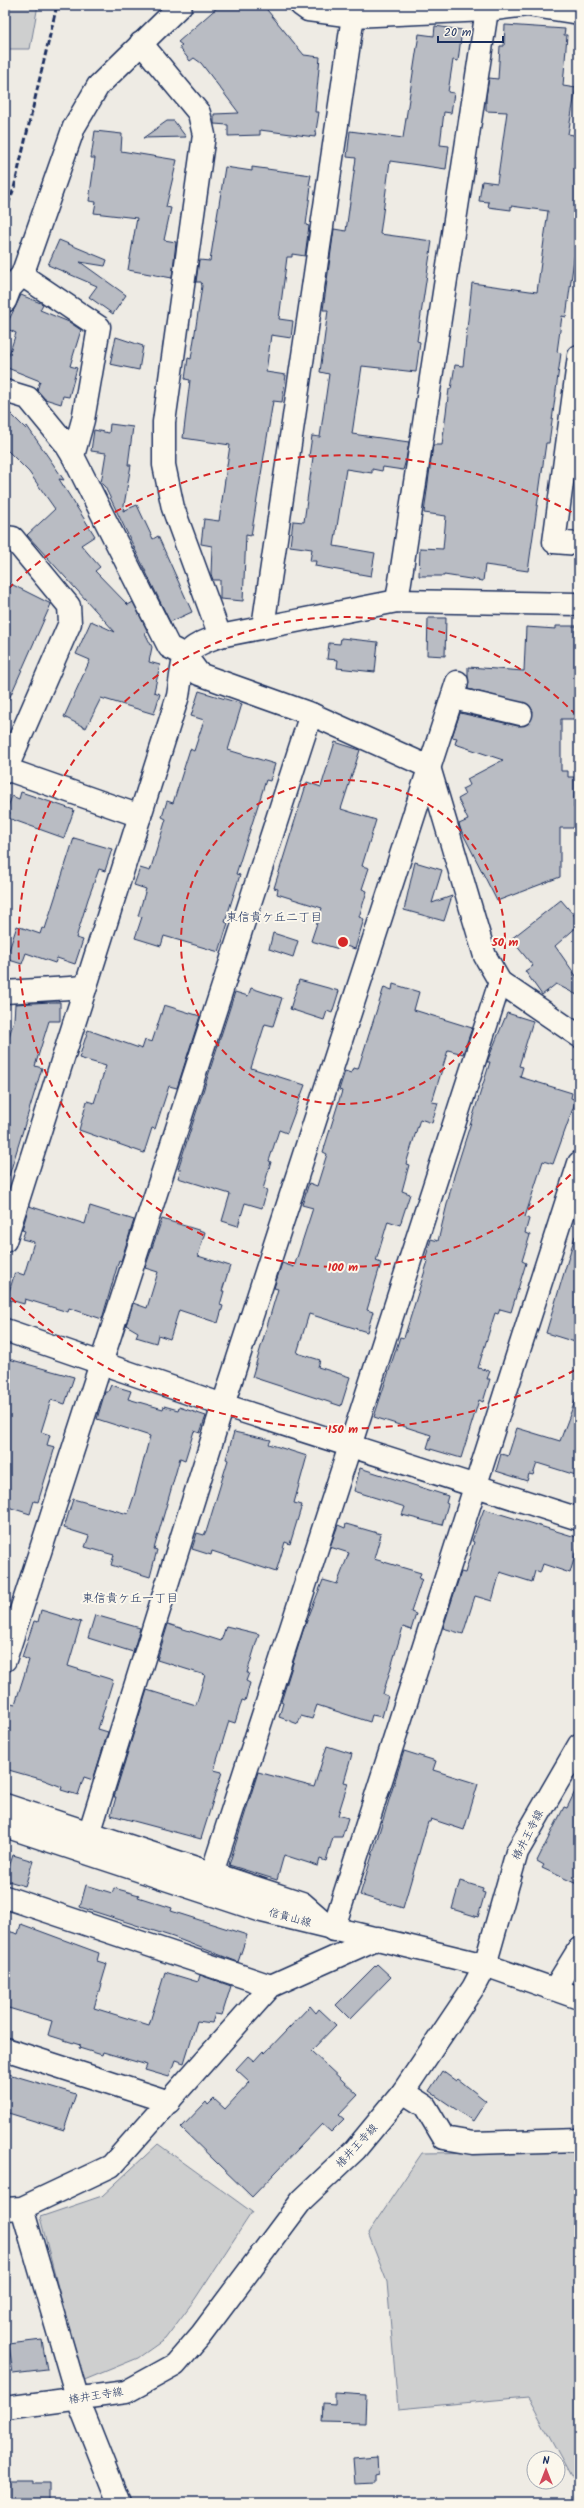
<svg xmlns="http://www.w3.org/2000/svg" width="584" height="2508" font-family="Kalam,'Klee One',sans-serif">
  <rect width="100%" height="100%" fill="#eeebe4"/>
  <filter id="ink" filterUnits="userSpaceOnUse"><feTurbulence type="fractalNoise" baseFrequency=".025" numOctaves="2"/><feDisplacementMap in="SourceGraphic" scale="8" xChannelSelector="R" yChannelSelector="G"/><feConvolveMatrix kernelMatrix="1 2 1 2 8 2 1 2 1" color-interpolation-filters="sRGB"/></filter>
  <g filter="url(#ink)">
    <g fill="#cecfcf" stroke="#747f96">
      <polygon points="5,5 38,5 30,49 5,49"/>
      <polygon points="158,2144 252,2212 195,2299 165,2339 138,2358 82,2381 40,2217 102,2196"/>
      <polygon points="579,2151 579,2474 571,2476 528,2397 398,2409 387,2282 368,2233 422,2153"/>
    </g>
    <g fill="#b9bcc3" stroke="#1b2f5e">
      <polygon points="220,5 263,5 304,55 320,57 315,112 319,112 315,137 260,130 260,135 228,136 228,125 214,124 214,114 239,113 201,63 194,58 190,61 179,47 182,45 178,42"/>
      <polygon points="505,25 565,29 564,35 567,35 563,86 576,88 568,134 579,136 576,182 579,182 579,223 566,317 562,316 557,352 561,353 549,443 546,443 528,571 485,565 483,581 444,575 444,576 419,576 420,548 443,549 446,516 424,513 433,445 442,445 449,389 451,389 455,365 463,366 472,283 537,292 548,211 511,206 511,210 488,207 489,202 479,201 482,181 497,183 507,112 486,111 486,97 489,78 498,79 500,46 504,46"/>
      <polygon points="435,26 462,30 458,61 453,60 448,92 454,93 451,113 444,112 440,145 449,146 446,169 390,161 380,234 432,241 417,341 420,342 416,372 362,366 352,434 409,442 406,460 403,470 383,467 382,471 372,469 372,473 346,469 334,546 375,553 371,576 315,566 316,561 310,561 312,549 290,546 293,521 304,522 313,457 309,456 312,436 320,437 329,374 320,372 328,310 323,310 334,229 346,231 356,158 347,157 350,131 403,138 419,34 434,36"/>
      <polygon points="167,121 174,121 186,137 143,138"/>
      <polygon points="95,131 122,134 121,151 177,160 166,207 171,208 164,240 176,242 172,278 128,270 137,218 94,213 96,202 89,201 95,158 91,158"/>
      <polygon points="225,167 252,171 252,167 311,175 309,185 311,186 306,225 309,226 305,256 292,254 292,257 287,257 279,319 293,321 291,338 271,335 266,372 286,375 282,402 273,401 251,536 246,535 243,601 220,599 220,580 213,580 211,574 212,546 201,544 204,519 219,521 230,445 183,438 190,380 185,379 188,358 191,359 202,286 201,282 196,282 199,260 210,261"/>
      <polygon points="59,240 107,260 105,266 80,262 126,295 113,314 89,297 97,286 48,265"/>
      <polygon points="21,295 43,304 40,310 69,322 81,330 70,366 77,368 69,397 63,396 61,404 45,399 37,390 40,381 5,367 16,333 5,328"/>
      <polygon points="116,337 143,346 139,370 110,364"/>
      <polygon points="5,408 26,429 27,426 64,480 59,479 95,536 81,545 100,567 95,571 128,605 133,602 148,632 145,633 152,647 149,662 160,665 154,692 160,694 154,714 101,698 86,728 64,717 90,660 76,654 91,621 115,632 27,535 55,509 29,472 5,448"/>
      <polygon points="110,424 133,427 128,465 131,465 123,511 137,505 153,539 158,536 192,612 170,622 105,487 101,483 106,453 91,451 94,430 109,433"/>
      <polygon points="5,581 51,604 5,708"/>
      <polygon points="428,618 446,618 445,656 427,655"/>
      <polygon points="556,626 577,626 576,719 561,719 561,771 568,771 568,777 574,777 574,808 579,808 579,828 560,828 560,877 497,901 461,830 459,824 468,820 458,799 465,795 462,789 470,785 467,779 503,760 455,744 457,738 452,737 460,713 518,726 530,722 533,711 529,705 468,689 468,667 524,671 526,627 556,629"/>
      <polygon points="341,638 378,642 375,672 337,668 338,660 327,659 329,643 340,644"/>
      <polygon points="199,691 242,704 228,750 275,764 270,781 266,780 236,874 240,875 225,922 228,923 219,952 164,936 161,946 135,938 142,917 138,916 146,889 134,885 140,868 150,871 166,819 162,817 167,801 173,803 190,749 194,751 204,720 191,716"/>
      <polygon points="335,742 360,750 341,809 376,820 362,866 369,868 362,889 367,891 359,917 364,919 355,949 340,944 339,949 311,941 322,908 277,894 278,889 274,888 307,782 321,787"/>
      <polygon points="21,792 74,810 64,838 8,818 10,813 6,812 12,796 19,799"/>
      <polygon points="74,838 112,849 105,871 99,869 88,899 76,938 83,940 75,964 57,958 55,963 26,953 22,964 6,959 17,926 40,934 42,928 45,929"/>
      <polygon points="415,862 442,870 432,903 452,896 444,921 404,910"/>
      <polygon points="561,900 579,921 579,925 555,946 579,980 579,996 556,984 542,995 525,971 533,966 511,939"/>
      <polygon points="273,933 298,941 293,957 269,949"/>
      <polygon points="299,980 339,991 332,1013 327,1011 324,1020 290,1009"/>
      <polygon points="393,984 419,992 414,1010 472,1028 463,1054 448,1050 432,1102 438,1103 432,1123 420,1119 406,1164 409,1165 402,1191 410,1194 400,1225 388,1221 376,1261 381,1263 367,1310 373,1312 367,1332 309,1314 297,1353 320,1360 318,1367 350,1377 341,1406 252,1377 278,1289 274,1288 282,1263 294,1267 313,1208 302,1205 309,1183 317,1186 327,1154 323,1152 342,1091 339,1090 345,1071 351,1073 353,1068 358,1069 384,987 392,990"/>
      <polygon points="251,988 282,998 273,1026 265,1024 251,1068 305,1085 287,1133 279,1130 269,1161 271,1162 263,1189 267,1190 262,1208 245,1203 238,1226 222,1221 230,1194 178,1178 181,1169 178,1169 235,992 248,996"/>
      <polygon points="51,1002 60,1002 60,1021 49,1021 35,1066 42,1068 9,1176 5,1175 5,1050 14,1020 15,1004"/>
      <polygon points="164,1005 200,1016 177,1088 169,1086 155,1129 152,1128 144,1153 79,1130 87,1101 94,1103 106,1066 79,1058 88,1030 142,1049 145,1040 152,1042"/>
      <polygon points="507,1013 533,1021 519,1066 523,1067 520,1077 572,1093 571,1098 576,1100 553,1164 543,1161 525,1217 529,1219 525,1233 530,1235 522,1261 526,1263 511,1312 500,1309 498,1314 495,1313 478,1368 490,1371 487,1379 490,1379 483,1402 479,1400 461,1458 427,1448 431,1435 374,1417 400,1337 404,1338 428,1261 425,1260 431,1239 438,1241 454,1176 490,1062 487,1062"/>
      <polygon points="29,1206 85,1224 90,1206 134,1220 121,1261 119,1260 102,1319 69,1308 68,1312 25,1299 24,1304 7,1299 15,1272 24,1275 34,1242 22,1239 25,1231 22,1230"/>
      <polygon points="162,1219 205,1232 198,1256 230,1266 222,1291 224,1291 220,1305 223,1306 218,1323 179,1310 170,1339 158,1335 156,1343 136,1337 138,1332 126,1325 133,1303 147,1308 158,1272 145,1268"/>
      <polygon points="575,1236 579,1236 579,1330 575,1342 546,1333"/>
      <polygon points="5,1358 74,1377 65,1404 51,1400 41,1432 50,1435 47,1445 55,1447 38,1502 34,1501 30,1514 5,1506"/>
      <polygon points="111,1385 131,1391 128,1399 163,1409 164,1406 178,1410 179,1407 206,1416 200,1433 194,1431 185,1460 180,1458 154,1549 157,1550 150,1577 111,1565 114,1555 85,1547 89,1536 64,1528 73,1499 128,1514 135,1493 150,1436 97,1419 105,1392 108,1392"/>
      <polygon points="577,1396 579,1396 579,1476 537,1463 533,1475 529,1474 527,1481 496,1471 501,1454 508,1456 517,1428 560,1441"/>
      <polygon points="234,1432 271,1440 269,1444 307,1456 294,1503 302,1505 290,1544 285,1542 276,1572 212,1551 211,1555 192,1549 197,1533 204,1535 207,1529 228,1460 226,1459"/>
      <polygon points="360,1468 448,1496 446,1503 448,1504 442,1525 402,1515 405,1507 354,1491"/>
      <polygon points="484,1509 579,1538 579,1542 570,1573 543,1564 540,1573 535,1571 532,1582 500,1572 492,1601 475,1596 463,1634 443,1628 461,1572 465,1573 474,1542 472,1541"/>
      <polygon points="346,1524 381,1534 374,1559 421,1573 419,1579 422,1579 411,1612 416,1614 411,1630 403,1627 383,1694 388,1696 382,1717 372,1715 370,1722 317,1705 312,1719 301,1716 298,1724 279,1717 283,1703 281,1702 303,1631 323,1580 337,1584 349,1553 330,1547 338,1525 345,1528"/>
      <polygon points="41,1610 81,1622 68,1666 113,1680 98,1729 108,1732 93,1780 84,1777 78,1795 61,1790 62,1787 44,1780 5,1769 5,1712 8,1713 11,1703 15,1704 29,1660 22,1657 34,1621 38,1622"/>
      <polygon points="95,1615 140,1628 133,1652 88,1638"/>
      <polygon points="168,1624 221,1641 226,1626 259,1634 247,1673 249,1673 246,1681 250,1683 245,1701 242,1700 235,1723 229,1721 214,1770 222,1772 201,1839 111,1815 116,1797 114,1797 147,1690 196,1705 205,1675 157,1660"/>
      <polygon points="327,1746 352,1754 344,1782 348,1783 338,1815 348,1818 342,1837 333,1837 326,1861 320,1859 318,1866 284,1855 277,1880 229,1865 258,1772 314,1787"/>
      <polygon points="404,1751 436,1761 433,1770 478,1784 464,1830 431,1819 430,1822 428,1822 403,1908 360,1895"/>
      <polygon points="579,1783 579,1885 542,1868 544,1865 537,1861 564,1807 567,1808"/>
      <polygon points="13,1855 33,1861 25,1886 5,1880"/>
      <polygon points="460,1881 483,1888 482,1892 485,1893 478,1917 452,1909"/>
      <polygon points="86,1885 112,1893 114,1888 139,1895 138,1897 172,1908 171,1911 247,1935 238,1962 173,1937 80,1907"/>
      <polygon points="21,1924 99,1953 97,1961 107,1964 94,2008 149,2025 165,1972 198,1982 200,1975 231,1986 222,2015 215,2014 212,2023 197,2021 184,2063 175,2060 169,2077 145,2070 147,2065 103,2052 102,2055 79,2048 80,2045 48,2035 52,2021 5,2007 5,1930 18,1934"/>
      <polygon points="377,1964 391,1977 350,2019 336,2005"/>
      <polygon points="310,2006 316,2013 319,2009 336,2025 311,2051 358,2095 339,2115 344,2119 331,2132 322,2124 252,2197 181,2128 206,2102 208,2105 214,2099 225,2109 250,2082 236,2069 248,2056 254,2061 263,2051 265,2053"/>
      <polygon points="442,2071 456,2081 458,2079 486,2101 473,2121 429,2091"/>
      <polygon points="5,2073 76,2094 64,2130 5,2112"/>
      <polygon points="42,2340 47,2370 13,2374 9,2344"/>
      <polygon points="335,2393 366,2395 365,2423 322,2422 323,2403 335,2404"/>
      <polygon points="377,2456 378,2474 374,2475 374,2483 355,2484 353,2458"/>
      <polygon points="5,2480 33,2480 33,2483 49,2483 49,2503 5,2503"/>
    </g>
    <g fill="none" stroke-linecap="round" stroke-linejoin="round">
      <defs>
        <g id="minor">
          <polyline points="181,5 98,86 74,127 22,275 99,327 83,420 73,456 169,647 185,655 199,674 311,714 429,767 485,956 500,982 579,1036"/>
          <polyline points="301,5 308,10 353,16 487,10 527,5 579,13"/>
          <polyline points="141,43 199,113 204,135 164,422 164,465 173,508 220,636"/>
          <polyline points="5,301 10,288 22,275"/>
          <polyline points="579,356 554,542 579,544"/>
          <polyline points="5,391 28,398 65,443 73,456"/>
          <polyline points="5,537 13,538 69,606 70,623 5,772"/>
          <polyline points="397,601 487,10"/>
          <polyline points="263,627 353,16"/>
          <polyline points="453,698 521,714"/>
          <polyline points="6,769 140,816"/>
          <polyline points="5,992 86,987"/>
          <path d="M5,1241L178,696C185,655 178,650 220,636L397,601L579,604"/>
          <polyline points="5,1330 223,1405 579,1519"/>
          <polyline points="5,1660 311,714"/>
          <polyline points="5,1805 302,1903 333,1930 579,1163"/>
          <polyline points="89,1834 223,1405 457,682"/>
          <polyline points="212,1873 500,982"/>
          <polyline points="5,1897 271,1986"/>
          <polyline points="555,1988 579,1949"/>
          <polyline points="5,2049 169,2102"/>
          <polyline points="403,2092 425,2106 444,2138 473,2143 579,2140"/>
          <polyline points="22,2208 78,2400 119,2503"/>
          <polyline points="5,2209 22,2208 111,2166 271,1986 378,1938"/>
        </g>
        <g id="major">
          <polyline points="5,1826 262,1911 485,1965 579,1998"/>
          <polyline points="5,2408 126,2392 175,2365 201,2335 302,2200 355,2150 403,2092 473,1988 485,1965 517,1852 579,1745"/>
        </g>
      </defs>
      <use href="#minor" stroke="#1b2f5e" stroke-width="25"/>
      <use href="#major" stroke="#1b2f5e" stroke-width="25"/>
      <use href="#minor" stroke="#fbf7ec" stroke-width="22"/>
      <use href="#major" stroke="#fbf7ec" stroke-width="22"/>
      <polyline stroke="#1b2f5e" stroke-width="3" stroke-dasharray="6 3" stroke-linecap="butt" points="5,213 14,188 57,5"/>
    </g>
  </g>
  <g fill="none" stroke="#d62828" stroke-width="2" stroke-dasharray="7 5">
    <circle cx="343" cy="942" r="162"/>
    <path d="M579 1166A325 325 0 1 1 579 718"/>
    <path d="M575 1370A487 487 0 0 1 8 1295M8 589A487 487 0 0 1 575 514"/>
  </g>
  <g text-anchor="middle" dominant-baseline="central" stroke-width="4" stroke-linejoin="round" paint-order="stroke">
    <g font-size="11" fill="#1b2f5e" stroke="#fbf7ec">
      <text transform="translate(528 1835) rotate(-63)">椿井王寺線</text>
      <text transform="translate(290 1918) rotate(15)">信貴山線</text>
      <text transform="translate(357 2146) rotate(-47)">椿井王寺線</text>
      <text transform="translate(96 2396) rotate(-9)">椿井王寺線</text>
    </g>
    <g font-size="12" fill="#1b2f5e" stroke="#fbf7ec">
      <text x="274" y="917">東信貴ケ丘二丁目</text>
      <text x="130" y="1598">東信貴ケ丘一丁目</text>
    </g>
  </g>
  <circle cx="343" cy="942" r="6" fill="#d62828" stroke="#fbf7ec" stroke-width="2"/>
  <g font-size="12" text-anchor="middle" font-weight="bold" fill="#d62828" stroke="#fbf7ec" stroke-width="4" stroke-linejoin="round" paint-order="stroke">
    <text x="505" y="946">50 m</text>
    <text x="343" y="1271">100 m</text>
    <text x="343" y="1433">150 m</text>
  </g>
  <rect width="584" height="2508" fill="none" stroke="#fbf7ec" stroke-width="20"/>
  <rect x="10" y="10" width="564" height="2488" fill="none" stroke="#1b2f5e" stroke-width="1.5" filter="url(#ink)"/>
  <g transform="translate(546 2470)"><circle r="19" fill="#fbf7ec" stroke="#a1a7b3"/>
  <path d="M0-3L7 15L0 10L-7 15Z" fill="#d1495b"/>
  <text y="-6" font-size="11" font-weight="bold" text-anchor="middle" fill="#1b2f5e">N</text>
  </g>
  <path d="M438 36v6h65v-6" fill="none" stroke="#1b2f5e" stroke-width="2"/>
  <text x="444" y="36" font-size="12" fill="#1b2f5e" stroke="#fbf7ec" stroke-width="3" paint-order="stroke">20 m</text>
</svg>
